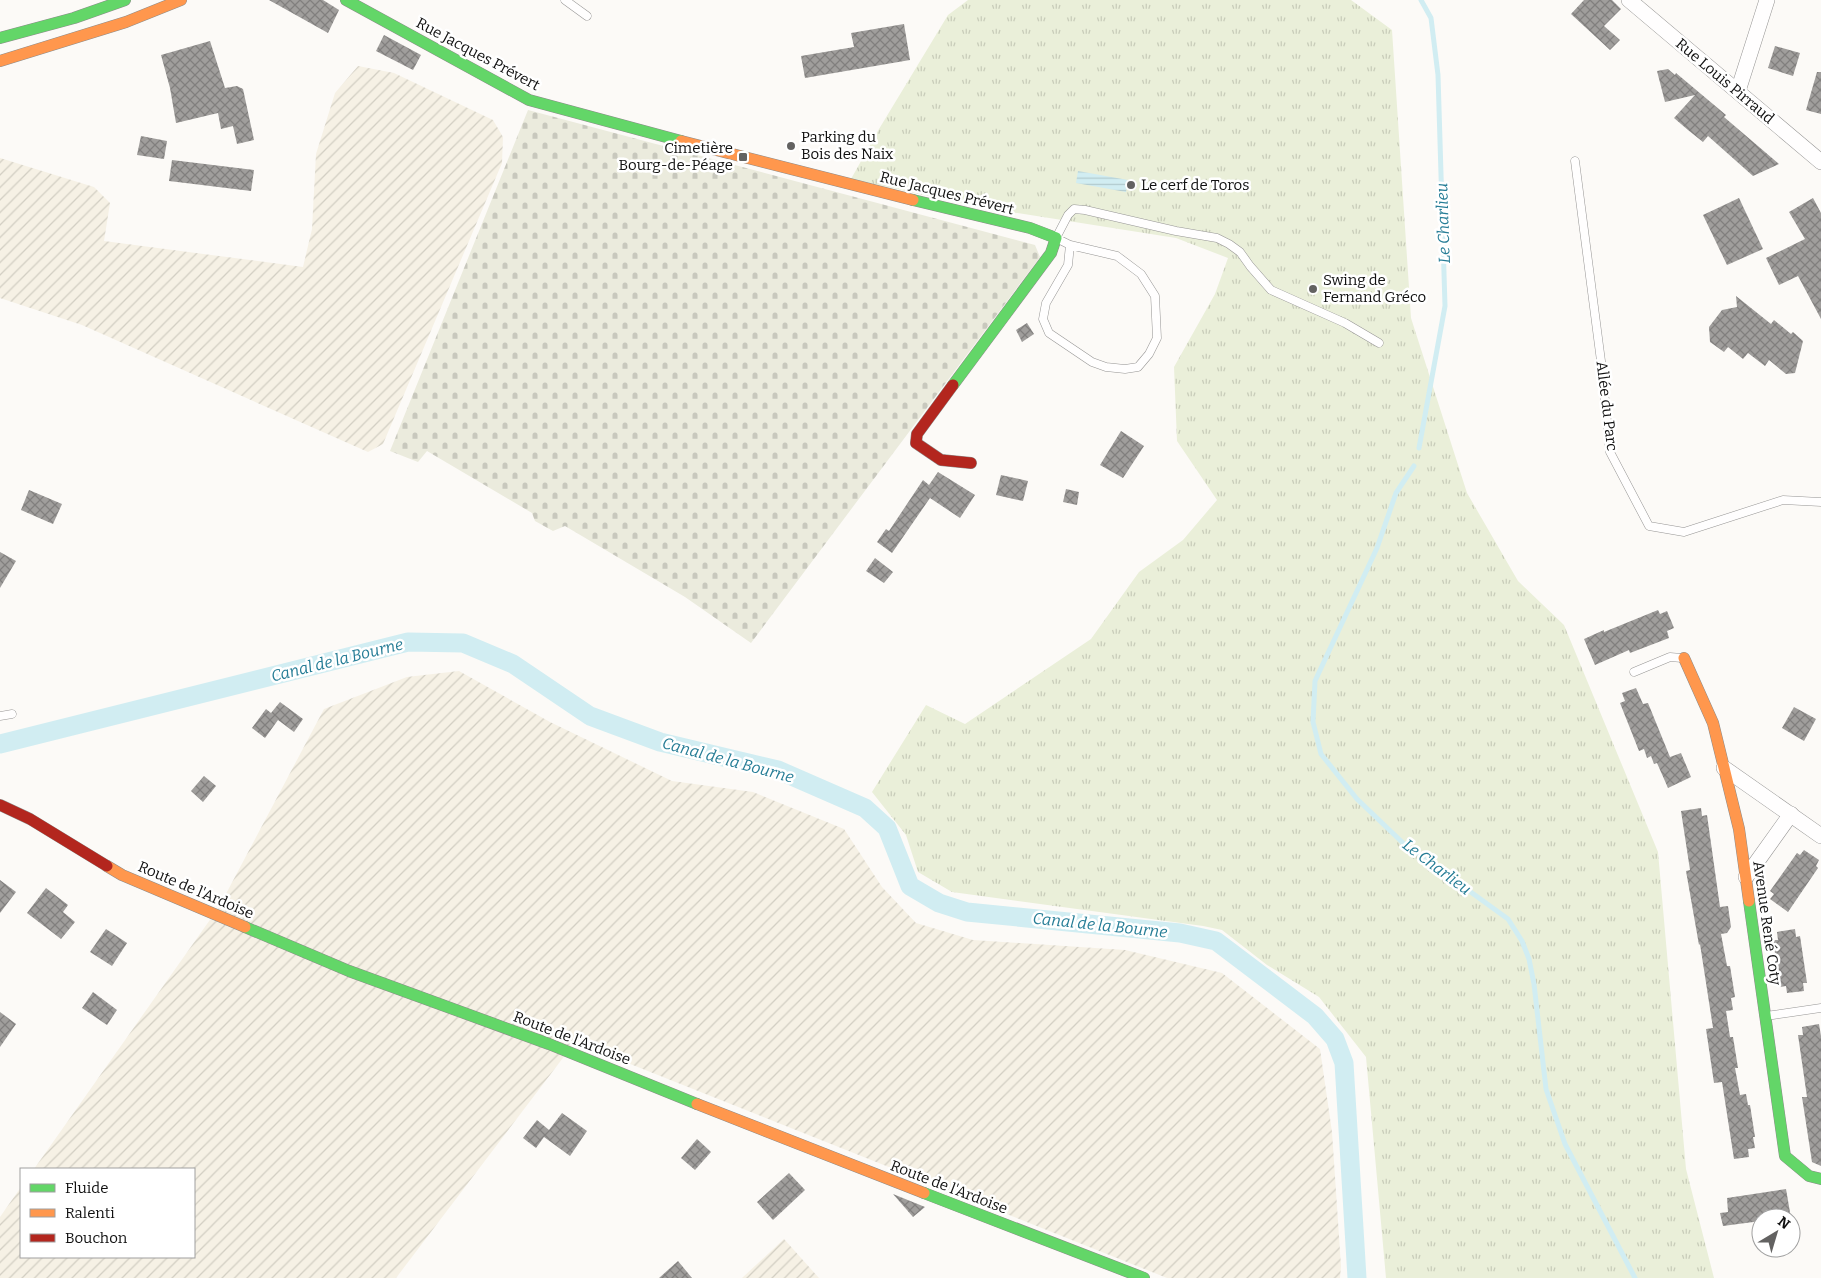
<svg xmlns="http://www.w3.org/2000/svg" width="1821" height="1278" font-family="Bitter,serif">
  <defs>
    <pattern id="farmland-furrows" width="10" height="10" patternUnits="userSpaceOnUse" patternTransform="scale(1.25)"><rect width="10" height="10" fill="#f6f1e5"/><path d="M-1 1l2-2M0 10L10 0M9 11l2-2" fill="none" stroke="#d2cec3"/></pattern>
    <pattern id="grass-tufts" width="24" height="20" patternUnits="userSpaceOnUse" patternTransform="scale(1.25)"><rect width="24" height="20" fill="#eaefd9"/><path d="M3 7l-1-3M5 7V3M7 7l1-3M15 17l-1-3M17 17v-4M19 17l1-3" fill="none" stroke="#c8ccb9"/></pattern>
    <pattern id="cemetery-stones" width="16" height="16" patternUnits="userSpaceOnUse" patternTransform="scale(1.25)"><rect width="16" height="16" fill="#ebebdd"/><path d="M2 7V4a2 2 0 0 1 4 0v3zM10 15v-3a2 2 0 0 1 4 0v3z" fill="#c8c8bd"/></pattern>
    <pattern id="water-rules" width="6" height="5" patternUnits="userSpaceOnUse" patternTransform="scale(1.25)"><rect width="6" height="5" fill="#d1edf2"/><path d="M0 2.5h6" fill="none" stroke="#b2cace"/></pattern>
    <pattern id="building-cross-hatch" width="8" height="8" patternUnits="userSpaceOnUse" patternTransform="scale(1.25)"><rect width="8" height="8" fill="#a09e9c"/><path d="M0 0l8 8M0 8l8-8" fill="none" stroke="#817f7e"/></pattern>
  </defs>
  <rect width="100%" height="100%" fill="#fcfaf7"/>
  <g fill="url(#farmland-furrows)">
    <polygon points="358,66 394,73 493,120 503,137 502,163 383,444 368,452 82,325 0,298 0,158 94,187 110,203 104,241 303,267 312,229 316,154 335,93"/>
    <polygon points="459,671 550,722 672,781 753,792 844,829 882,887 916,923 973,940 1125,950 1222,973 1320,1049 1332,1132 1341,1266 1340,1278 1167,1278 575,1042 396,1278 0,1278 0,1217 21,1187 21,1257 194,1257 194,1169 34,1169 219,907 324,709 407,677"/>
    <polygon points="784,1239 819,1278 742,1278"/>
  </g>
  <polygon fill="url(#grass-tufts)" points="968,0 1351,0 1392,30 1411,318 1467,493 1518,581 1564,625 1658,852 1686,1169 1714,1278 1386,1278 1366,1057 1319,997 1267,965 1222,930 1203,926 952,892 918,872 906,835 872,792 926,705 965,724 1091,639 1139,572 1183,540 1217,500 1177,441 1174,367 1215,294 1228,258 1176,238 979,207 851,179 879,129 948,15"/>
  <polygon fill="url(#cemetery-stones)" points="528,110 1035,245 1040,257 751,643 685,597 565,526 553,531 535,521 532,513 427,451 418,462 390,451"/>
  <polygon fill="url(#water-rules)" points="1078,171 1128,180 1126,192 1076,183"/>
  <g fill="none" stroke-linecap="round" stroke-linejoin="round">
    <g stroke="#d1edf2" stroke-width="5">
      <polyline points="1419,448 1445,306 1438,75 1431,18 1421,0"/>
      <polyline points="1414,466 1396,493 1377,548 1315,681 1313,722 1321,754 1357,799 1403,843 1508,919 1522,941 1529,959 1534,984 1546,1089 1565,1144 1635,1278"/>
    </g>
    <polyline stroke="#d1edf2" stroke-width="19" points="0,744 408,642 463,643 513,664 590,716 660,742 778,770 865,808 887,828 910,886 939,903 967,912 1180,933 1216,941 1315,1016 1335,1039 1344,1063 1357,1278"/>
  </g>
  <g fill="url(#building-cross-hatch)">
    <polygon points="269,0 323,0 339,10 328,33"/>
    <polygon points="1584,0 1612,0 1621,9 1604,26 1620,40 1610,50 1571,14"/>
    <polygon points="904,24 910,60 805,78 801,56 854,47 851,33"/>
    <polygon points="384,35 421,55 413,70 376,51"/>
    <polygon points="210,41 225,88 237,86 243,89 254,140 237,144 233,126 221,129 218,113 176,123 170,88 161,55"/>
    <polygon points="1775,46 1800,53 1793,76 1768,68"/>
    <polygon points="1668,69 1675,75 1676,73 1726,115 1724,117 1779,164 1753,176 1708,136 1703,142 1688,130 1674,118 1695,95 1665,102 1657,71"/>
    <polygon points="1817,72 1821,72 1821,114 1806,110"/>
    <polygon points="141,136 167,141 164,159 137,155"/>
    <polygon points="172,160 254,170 251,191 169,181"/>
    <polygon points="1739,198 1763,249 1727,265 1703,215"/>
    <polygon points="1813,198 1821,213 1821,319 1798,276 1779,285 1766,258 1805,239 1789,212"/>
    <polygon points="1736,296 1771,324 1774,320 1791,334 1793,332 1803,341 1795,373 1786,374 1769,360 1765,366 1748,353 1743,359 1728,347 1724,352 1710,342 1709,327 1722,310 1737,307"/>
    <polygon points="1027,323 1034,334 1022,342 1016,330"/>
    <polygon points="1121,431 1144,446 1123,478 1100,465"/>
    <polygon points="938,472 975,495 960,518 930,498 892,553 877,542 886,529 889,531 923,480 929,485"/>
    <polygon points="1001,475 1028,481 1023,501 996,495"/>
    <polygon points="1066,489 1079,492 1077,505 1063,502"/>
    <polygon points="29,490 62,504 53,524 21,510"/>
    <polygon points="0,552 16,561 0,588"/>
    <polygon points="875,558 893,572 884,583 866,571"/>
    <polygon points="1658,610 1660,614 1667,611 1674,628 1667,631 1669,638 1630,653 1629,650 1595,665 1584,639 1604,630 1604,632"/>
    <polygon points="1636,688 1643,704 1648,703 1670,757 1681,753 1691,777 1668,788 1657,763 1654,764 1651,756 1647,758 1644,749 1639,751 1620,703 1625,701 1622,693"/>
    <polygon points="280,702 303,719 294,732 278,720 265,738 252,728 266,709 271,713"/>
    <polygon points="1794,707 1816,719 1804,741 1782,728"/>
    <polygon points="204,776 216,786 203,802 191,791"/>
    <polygon points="1701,808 1702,816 1707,815 1720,907 1728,906 1731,927 1727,933 1721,934 1727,966 1730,966 1735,997 1731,998 1733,1010 1726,1011 1730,1037 1733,1037 1738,1068 1735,1068 1740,1095 1746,1094 1748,1105 1750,1105 1755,1137 1753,1137 1755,1148 1748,1149 1749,1157 1734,1159 1722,1082 1714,1083 1706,1029 1713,1028 1700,944 1699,945 1686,871 1690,870 1681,811"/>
    <polygon points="1804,850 1819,860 1816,866 1818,868 1788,912 1770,899 1774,894 1770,891 1797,853 1800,855"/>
    <polygon points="0,880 16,892 0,913"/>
    <polygon points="46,888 68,905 63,912 75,922 61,939 27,913"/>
    <polygon points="106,929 127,943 112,966 90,952"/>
    <polygon points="1795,929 1796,937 1800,936 1807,983 1803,983 1804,991 1787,993 1786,986 1780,987 1773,940 1778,940 1777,932"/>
    <polygon points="93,992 117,1010 107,1025 82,1008"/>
    <polygon points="0,1012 16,1024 0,1047"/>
    <polygon points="1819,1024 1821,1036 1821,1166 1812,1162 1802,1097 1807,1097 1798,1035 1803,1035 1802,1027"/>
    <polygon points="562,1113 587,1131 570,1156 544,1137 536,1148 523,1138 537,1120 549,1130"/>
    <polygon points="697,1139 711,1152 695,1170 681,1158"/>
    <polygon points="789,1173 805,1190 773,1220 757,1202"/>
    <polygon points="1786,1189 1791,1218 1761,1218 1761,1221 1723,1226 1720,1213 1728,1212 1727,1198"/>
    <polygon points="893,1194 925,1207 913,1217"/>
    <polygon points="678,1261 692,1278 659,1278"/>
  </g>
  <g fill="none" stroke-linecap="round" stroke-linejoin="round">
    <defs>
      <g id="lane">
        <polyline points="565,0 587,16"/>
        <polyline points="1575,161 1601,361 1610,452 1649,526 1684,532 1783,500 1821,502"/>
        <polyline points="1070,245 1068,265 1046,303 1043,319 1049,333 1092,362 1106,367 1125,369 1138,367 1149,354 1157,338 1155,296 1141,274 1117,256 1070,245 1056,238 1068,215 1074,209 1085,210 1176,231 1217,238 1229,244 1240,252 1250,266 1271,290 1345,323 1379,343"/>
        <polyline points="1634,672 1670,657 1682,658"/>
        <polyline points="0,716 12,714"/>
        <polyline points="1766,1016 1821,1008"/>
      </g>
      <g id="street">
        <polyline points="1629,0 1821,162"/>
        <polyline points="1738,91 1767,0"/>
        <polyline points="1724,768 1821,836"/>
        <polyline points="1746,877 1791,814"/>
      </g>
      <g id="fast">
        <polyline points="346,0 529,100 681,141"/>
        <polyline points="0,38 74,18 125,0"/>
        <polyline points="913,200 1030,228 1056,238 1051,253 953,385"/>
        <polyline points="1749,901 1785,1156 1809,1176 1821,1179"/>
        <polyline points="245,927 349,971 549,1044 697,1104"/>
        <polyline points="924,1193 1144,1278"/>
      </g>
      <g id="slow">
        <polyline points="0,61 126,22 181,0"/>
        <polyline points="681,141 913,200"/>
        <polyline points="1684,658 1713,723 1739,829 1749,901"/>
        <polyline points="107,866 122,875 245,927"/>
        <polyline points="697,1104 924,1193"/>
      </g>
      <g id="jam">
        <polyline points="953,385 917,434 916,443 941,460 971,463"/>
        <polyline points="0,805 30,819 107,866"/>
      </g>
    </defs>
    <use href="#lane" stroke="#969594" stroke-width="9"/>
    <use href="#street" stroke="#969594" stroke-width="16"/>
    <use href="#fast" stroke="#8d8c8b" stroke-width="12"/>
    <use href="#slow" stroke="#8d8c8b" stroke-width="12"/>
    <use href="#jam" stroke="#8d8c8b" stroke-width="12"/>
    <use href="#lane" stroke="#fffefe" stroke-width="8"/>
    <use href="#street" stroke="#fffefe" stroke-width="15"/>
    <use href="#fast" stroke="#63d668" stroke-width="11"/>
    <use href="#slow" stroke="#ff974d" stroke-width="11"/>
    <use href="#jam" stroke="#b3261e" stroke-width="11"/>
  </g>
  <g fill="#636261" stroke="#fff" stroke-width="2">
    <circle cx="791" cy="146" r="5"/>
    <rect x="738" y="152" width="10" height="10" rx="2.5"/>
    <circle cx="1131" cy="185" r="5"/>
    <circle cx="1313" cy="289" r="5"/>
  </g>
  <g text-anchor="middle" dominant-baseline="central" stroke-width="5" stroke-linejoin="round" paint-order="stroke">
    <g font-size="15" fill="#101010" stroke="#fff">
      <text transform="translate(478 54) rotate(28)">Rue Jacques Prévert</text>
      <text transform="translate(1725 81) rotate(40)">Rue Louis Pirraud</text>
      <text transform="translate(947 193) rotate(14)">Rue Jacques Prévert</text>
      <text transform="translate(1607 406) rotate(83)">Allée du Parc</text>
      <text transform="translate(196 890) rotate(23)">Route de l'Ardoise</text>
      <text transform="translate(1767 923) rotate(82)">Avenue René Coty</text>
      <text transform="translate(572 1038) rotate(21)">Route de l'Ardoise</text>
      <text transform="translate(949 1187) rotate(21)">Route de l'Ardoise</text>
    </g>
    <g font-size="15" fill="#101010" stroke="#fff" text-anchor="start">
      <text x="801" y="137">Parking du<tspan x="801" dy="17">Bois des Naix</tspan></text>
      <text x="733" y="148" text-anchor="end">Cimetière<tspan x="733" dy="17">Bourg-de-Péage</tspan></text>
      <text x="1141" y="185">Le cerf de Toros</text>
      <text x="1323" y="280">Swing de<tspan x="1323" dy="17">Fernand Gréco</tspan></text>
    </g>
    <g font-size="16" font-style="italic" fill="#267d96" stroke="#fff">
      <text transform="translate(1443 223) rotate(-92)">Le Charlieu</text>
      <text transform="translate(337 660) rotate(-14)">Canal de la Bourne</text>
      <text transform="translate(728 760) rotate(15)">Canal de la Bourne</text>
      <text transform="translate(1437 867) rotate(37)">Le Charlieu</text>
      <text transform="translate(1100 925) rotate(6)">Canal de la Bourne</text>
    </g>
  </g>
  <rect x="20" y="1168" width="175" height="90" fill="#ffffff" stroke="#9f9f9f"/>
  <rect x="30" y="1184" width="25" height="8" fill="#63d668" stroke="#9f9f9f"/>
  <text x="65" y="1193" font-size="15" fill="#101010">Fluide</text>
  <rect x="30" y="1209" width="25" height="8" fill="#ff974d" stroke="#9f9f9f"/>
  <text x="65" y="1218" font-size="15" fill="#101010">Ralenti</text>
  <rect x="30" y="1234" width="25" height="8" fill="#b3261e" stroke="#9f9f9f"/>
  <text x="65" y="1243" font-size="15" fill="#101010">Bouchon</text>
  <g transform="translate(1776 1233) rotate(38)"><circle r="24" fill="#ffffff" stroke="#9f9f9f"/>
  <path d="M0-4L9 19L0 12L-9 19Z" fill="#636261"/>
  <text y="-8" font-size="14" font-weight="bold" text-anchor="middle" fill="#101010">N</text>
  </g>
</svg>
